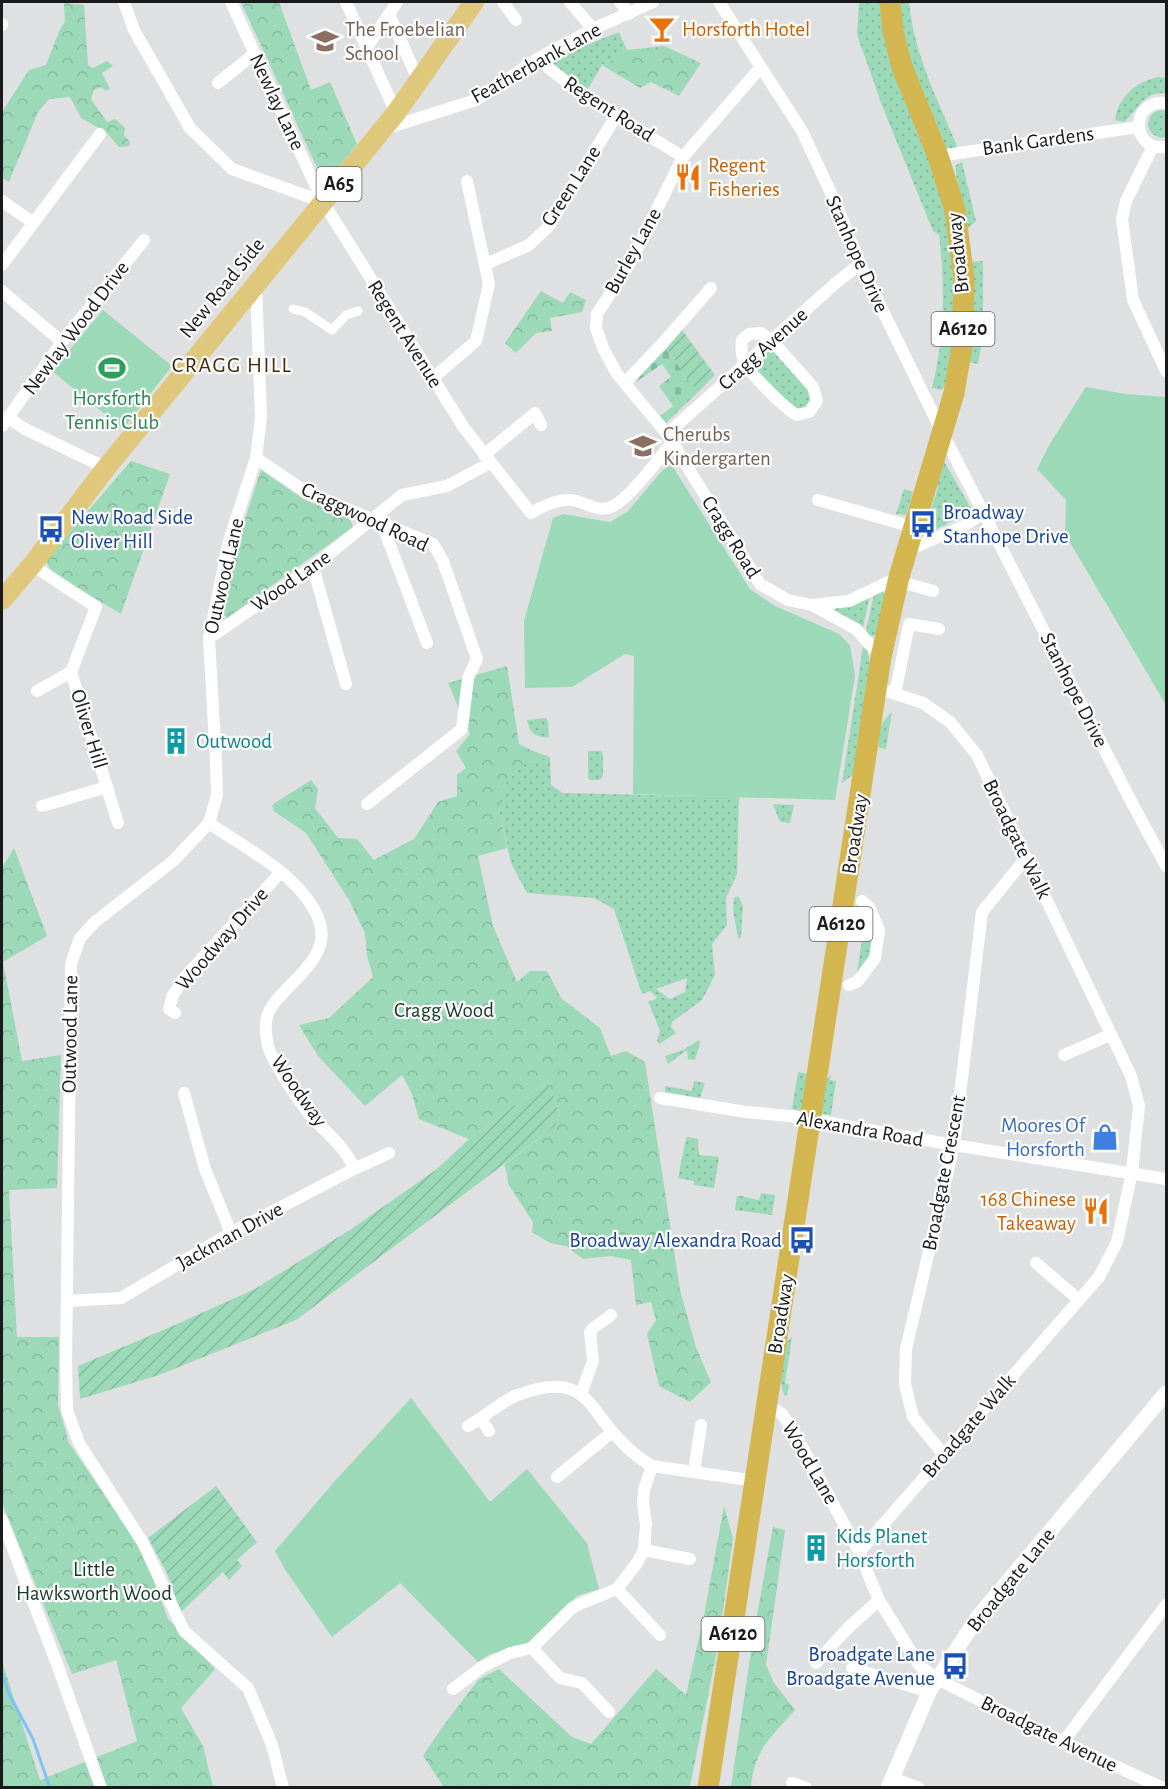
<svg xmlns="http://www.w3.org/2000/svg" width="1168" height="1789" font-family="'Alegreya Sans',sans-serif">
  <defs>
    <pattern id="grass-dots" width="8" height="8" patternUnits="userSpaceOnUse" patternTransform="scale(1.5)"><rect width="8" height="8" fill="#9cd9b8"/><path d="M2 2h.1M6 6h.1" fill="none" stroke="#86ba9e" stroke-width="1.8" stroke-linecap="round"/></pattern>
    <pattern id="forest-crowns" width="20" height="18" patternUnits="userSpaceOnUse" patternTransform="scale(1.5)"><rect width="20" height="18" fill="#9cd9b8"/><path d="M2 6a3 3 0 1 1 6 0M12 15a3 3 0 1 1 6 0" fill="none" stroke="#86ba9e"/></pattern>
    <pattern id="cemetery-stones" width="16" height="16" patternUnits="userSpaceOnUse" patternTransform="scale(1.5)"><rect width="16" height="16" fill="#9cd9b8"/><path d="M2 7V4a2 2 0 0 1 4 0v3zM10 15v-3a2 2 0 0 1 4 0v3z" fill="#86ba9e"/></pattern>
    <pattern id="garden-furrows" width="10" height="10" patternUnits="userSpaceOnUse" patternTransform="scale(1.5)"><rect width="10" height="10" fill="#9cd9b8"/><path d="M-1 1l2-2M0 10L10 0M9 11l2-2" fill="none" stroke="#86ba9e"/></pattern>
  </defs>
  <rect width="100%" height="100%" fill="#dfe0e2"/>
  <g fill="url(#grass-dots)" fill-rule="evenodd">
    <path d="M859,2H882L951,224L956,320L946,385L942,390L932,388C945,336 945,287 939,235L933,231L883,108L857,35Z"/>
    <path d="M898,2H909C915,59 938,99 959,151H948L945,148L909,60Z"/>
    <polygon points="619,32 627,50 602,65 588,89 553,66 554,58"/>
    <path d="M1159,77L1166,78V93C1142,92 1139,109 1124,122L1115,120C1119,96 1135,82 1159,77Z"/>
    <path d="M1162,110L1166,111V137L1161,138L1152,134L1148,125C1149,116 1153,111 1162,110Z"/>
    <path d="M962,162L976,221L968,228C966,216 953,173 956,165Z"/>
    <polygon points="983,261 983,316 972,317 972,262"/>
    <path d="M973,334H978C983,343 980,353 978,364L968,362L971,337Z"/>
    <path d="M772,348C780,357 806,380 810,388C815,399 807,408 798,411L789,407L751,365Z"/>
    <polygon points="942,458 972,510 926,535 922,534 921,528 925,529 938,487 934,483"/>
    <polygon points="904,489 913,492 906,515 896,514"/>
    <polygon points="883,591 885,594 877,634 873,636 869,635 866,630 874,594"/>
    <polygon points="870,595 863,627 834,610 835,606"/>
    <polygon points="863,647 867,651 869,657 872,678 854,774 842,783"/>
    <path d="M892,712L886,749L879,747C875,733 882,721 892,712Z"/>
    <path d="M546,718L548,721L549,737C536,739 529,732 527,720Z"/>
    <polygon points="590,751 601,751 603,754 603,776 600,780 590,780 588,777 588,752"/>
    <path d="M550,757L551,785L563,793L739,797L737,874L726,898L727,925L712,944L715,975L702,1000L672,1022L671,1027L676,1033L659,1044L657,1040L660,1031L648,1001L654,1000L657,997L650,991L642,994L614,909L594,898L527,893L511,863L499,809L502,788L522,765ZM687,978L685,992L670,999L656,989Z"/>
    <polygon points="773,804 794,805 790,823 780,822"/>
    <polygon points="738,896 743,905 741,938 738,938 733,909 734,898"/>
    <polygon points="867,909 878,932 871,942 871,952 874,954 856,978"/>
    <polygon points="699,1040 700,1043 695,1060 688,1059 687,1050 668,1064 665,1056 683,1050"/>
    <polygon points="798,1072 808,1074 802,1111 792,1109"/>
    <polygon points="831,1074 830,1080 836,1081 831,1115 822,1114 821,1111 826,1080"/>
    <polygon points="694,1081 705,1083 700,1098 665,1092 665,1086 692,1091"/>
    <polygon points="688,1137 698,1139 699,1155 719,1157 714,1188 694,1185 694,1181 678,1178 686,1138"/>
    <polygon points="761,1193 775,1195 772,1215 735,1210 737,1196 744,1196 744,1197 759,1200"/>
    <polygon points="792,1337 785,1383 789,1385 787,1396 784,1395 780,1379 785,1343"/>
  </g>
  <g fill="url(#forest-crowns)">
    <polygon points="241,2 279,2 311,90 330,82 357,144 325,185"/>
    <polygon points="64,3 84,5 88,65 93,68 107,61 113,66 102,73 110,89 106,91 101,87 94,90 91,99 107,122 115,119 125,128 124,135 130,142 129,146 119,147 106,132 81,118 70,97 49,99 38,112 9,182 2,178 2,112 29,70 46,65 60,29 65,22"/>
    <polygon points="664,46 701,63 679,96 651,82 640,88 602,65 627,50"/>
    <polygon points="541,291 563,303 570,292 586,300 582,312 550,318 552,331 536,333 516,353 505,343"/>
    <polygon points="131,461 170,474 121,614 53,573 45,561"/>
    <polygon points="261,470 303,499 350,519 353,527 227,618 219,610 237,544"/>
    <polygon points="507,666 519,744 533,751 550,757 522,765 502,788 499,809 507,848 478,856 493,926 517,982 530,971 547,971 561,998 600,1028 611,1056 626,1051 645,1062 680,1290 696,1347 711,1382 690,1402 659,1386 647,1334 656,1320 651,1302 636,1305 631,1260 611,1256 583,1259 566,1246 550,1243 532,1232 533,1222 508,1184 507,1173 504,1165 555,1126 560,1114 548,1081 469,1139 419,1119 412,1094 402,1075 365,1106 318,1056 299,1025 329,1018 373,977 367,956 365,933 349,900 306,833 274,811 272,805 311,780 318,789 315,808 338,838 357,839 374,860 414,839 438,802 457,796 457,775 466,768 456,751 470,734 448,683"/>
    <polygon points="14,848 47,936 3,962 22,1061 61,1055 57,1188 9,1190 17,1337 59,1337 58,1405 69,1443 143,1552 168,1619 215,1669 181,1708 203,1746 213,1787 2,1787 2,1661 40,1780 137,1741 116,1660 72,1674 2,1503 2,868"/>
    <polygon points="724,1506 733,1538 719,1640 690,1787 444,1787 423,1756 443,1726 479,1679 499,1669 572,1737 591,1744 656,1669 686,1695 704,1615"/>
    <path d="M773,1527L785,1530L766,1665L774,1683L795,1710C772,1736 754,1750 751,1787H731L754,1631Z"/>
  </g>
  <polygon fill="url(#cemetery-stones)" points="665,346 697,393 666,423 660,416 673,406 659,386 671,377 662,364 636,382 633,378"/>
  <g fill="#9cd9b8">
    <polygon points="103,310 172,366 123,429 52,371"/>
    <polygon points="1086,387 1126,394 1166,397 1166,705 1065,534 1066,500 1037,469 1051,442"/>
    <polygon points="671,464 750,589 775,606 839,634 850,645 855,676 835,800 633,794 634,656 625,654 572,687 525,688 524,621 553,518 563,514 610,522 627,512 662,471"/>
    <polygon points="411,1398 490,1502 527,1469 587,1543 599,1589 577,1596 526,1644 490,1654 478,1662 400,1583 332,1637 286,1571 275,1551 334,1482"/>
  </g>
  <g fill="url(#garden-furrows)">
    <polygon points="682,330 715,375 697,393 665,346"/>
    <polygon points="548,1081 560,1114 555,1126 296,1320 159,1375 80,1399 78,1366 168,1328 253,1290 353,1228 437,1169 469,1139"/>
    <polygon points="216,1486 257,1542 237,1560 242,1566 229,1580 223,1572 181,1612 167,1573 148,1538"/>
  </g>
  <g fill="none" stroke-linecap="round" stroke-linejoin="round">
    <polyline stroke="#7fc3f4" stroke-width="3" points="2,1674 9,1694 33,1739 50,1788"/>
    <polyline stroke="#fff" stroke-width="9" points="293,309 305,312 332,330 346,315 358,311"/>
    <g stroke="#fff" stroke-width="12">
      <polyline points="124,2 134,30 190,128 232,169 323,202"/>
      <path d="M231,2L323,202L464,428L531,513C543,506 557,499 571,500C584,501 597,513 611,507C626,502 661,457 671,443"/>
      <polyline points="346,2 396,113"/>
      <polyline points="503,2 516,20"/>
      <polyline points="570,2 593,29"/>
      <polyline points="620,2 629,14"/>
      <polyline points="719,2 802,131 837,206 860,264 942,432 1133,805 1166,866"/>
      <polyline points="389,14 419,82"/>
      <polyline points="2,25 2,24"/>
      <polyline points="366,49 397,2"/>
      <polyline points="537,59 586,97 683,157"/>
      <polyline points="761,67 683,157 630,263 597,314 596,328 603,348 617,374 667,434 760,584 788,600 812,605 849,601 899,577"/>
      <polyline points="218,83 254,54"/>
      <path d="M1166,103C1130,99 1130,151 1166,147"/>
      <polyline points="384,129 476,100 537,59 593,29 653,2"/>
      <polyline points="1153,146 1126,201 1122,219 1133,300 1166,371"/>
      <polyline points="938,156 1139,127"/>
      <polyline points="2,201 32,222"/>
      <polyline points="486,264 529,245 548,227 616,116"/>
      <polyline points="2,265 100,134"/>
      <polyline points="256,285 261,417 256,458 229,541 209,638 216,761 217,795 209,823 173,861 95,922 80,938 71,964 66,1363 67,1410 79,1443 143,1543 184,1631 248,1688 272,1745 283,1788"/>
      <polyline points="2,291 62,342"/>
      <path d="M761,333L773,342L813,387L817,401L809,412L797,415C785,409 753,376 745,364C741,356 741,349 742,340L749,334Z"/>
      <polyline points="433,378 476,341 489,284 467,181"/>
      <polyline points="625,383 662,344 711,288"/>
      <polyline points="8,417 23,428 106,468"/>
      <polyline points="2,426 62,342 144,240"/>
      <polyline points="667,434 837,282 860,264"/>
      <polyline points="484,455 535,413 541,425"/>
      <polyline points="256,458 306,492 433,544 443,561 477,659 468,678 462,729 367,804"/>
      <polyline points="818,500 913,527"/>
      <polyline points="382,524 427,643"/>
      <polyline points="906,551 964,526 983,513"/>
      <polyline points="32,565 96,607 71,672 118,823"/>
      <polyline points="313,567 346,684"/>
      <polyline points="898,581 933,591"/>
      <polyline points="812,605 856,629 881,657"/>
      <polyline points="209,638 313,567 402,495 447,486 490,463"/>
      <polyline points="37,691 71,672"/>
      <polyline points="895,694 909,624 939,629"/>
      <polyline points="42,806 107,787"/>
      <path d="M209,823C241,845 280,865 304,895C340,939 315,960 284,992C278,999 271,1005 268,1014C264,1023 266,1036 268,1046C272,1061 300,1103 311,1116C327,1134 345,1146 354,1169"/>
      <polyline points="849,985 858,981 875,958 879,930 869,907 862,901"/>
      <polyline points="175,1013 169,1009 173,995 185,977 281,872"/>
      <polyline points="1064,1055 1110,1035"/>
      <polyline points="184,1093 205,1169 231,1233"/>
      <polyline points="660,1098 746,1112 790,1116 954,1145 1166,1179"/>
      <polyline points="1036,1263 1079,1300"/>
      <polyline points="67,1301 121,1298 231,1233 354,1169 389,1153"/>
      <polyline points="581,1394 593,1361 590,1332 592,1329 611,1315"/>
      <polyline points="768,1406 782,1414 793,1430 859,1552 879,1600 919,1665 937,1679 1063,1742 1163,1788"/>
      <polyline points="481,1419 489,1431"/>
      <path d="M468,1426C485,1417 498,1404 515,1396C535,1388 563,1380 581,1395C590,1401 596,1411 602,1419C617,1438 631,1454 652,1466L756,1481"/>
      <polyline points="943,1454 913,1417 905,1384 906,1349 954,1145 982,912 1026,858"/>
      <polyline points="694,1472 701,1425"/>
      <polyline points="557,1477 612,1432"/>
      <polyline points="2,1520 57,1664 101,1788"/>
      <polyline points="644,1550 690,1559"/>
      <polyline points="859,1552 1099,1277 1117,1242 1132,1172 1139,1106 1131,1076 977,755 950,722 923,703 877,688"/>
      <polyline points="617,1589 660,1635"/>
      <polyline points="816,1663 847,1629 879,1600"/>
      <polyline points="852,1668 929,1692"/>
      <polyline points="453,1689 482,1667 510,1653 532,1648"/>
      <polyline points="609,1712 582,1683 560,1678 532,1648 572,1608 582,1603 617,1589 637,1563 644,1550 646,1524 643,1503 644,1490 652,1466"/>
      <polyline points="1063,1742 1166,1605"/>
      <polyline points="892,1778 919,1788"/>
      <polyline points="792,1783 806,1788"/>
    </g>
    <polyline stroke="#fff" stroke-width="15" points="888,1788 929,1692 977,1618 1166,1393"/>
    <polyline stroke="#dfc87c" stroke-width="20" points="2,600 32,565 106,468 396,113 474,2"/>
    <polyline stroke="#d4b650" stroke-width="21" points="708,1788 881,657 899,577 954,393 962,346 964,279 955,210 938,156 902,67 893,31 890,2"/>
  </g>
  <defs>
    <symbol id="bar-bare" viewBox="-9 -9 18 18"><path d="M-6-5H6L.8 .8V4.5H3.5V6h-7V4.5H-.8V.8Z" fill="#e8710a" stroke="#fff" stroke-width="2.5" paint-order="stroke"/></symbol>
    <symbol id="school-bare" viewBox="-9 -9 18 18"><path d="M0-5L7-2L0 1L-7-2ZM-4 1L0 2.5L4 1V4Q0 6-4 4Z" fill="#8d6e63" stroke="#fff" stroke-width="2.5" paint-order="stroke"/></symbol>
    <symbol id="restaurant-bare" viewBox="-9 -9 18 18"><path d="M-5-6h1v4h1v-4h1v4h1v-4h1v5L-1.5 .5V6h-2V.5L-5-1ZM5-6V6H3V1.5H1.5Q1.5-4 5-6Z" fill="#e8710a" stroke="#fff" stroke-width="2.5" paint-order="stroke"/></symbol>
    <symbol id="stadium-bare" viewBox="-9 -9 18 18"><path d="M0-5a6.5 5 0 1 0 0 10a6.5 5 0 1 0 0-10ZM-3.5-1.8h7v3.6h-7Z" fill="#2e9e5b" stroke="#fff" stroke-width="2.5" paint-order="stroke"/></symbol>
    <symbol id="bus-bare" viewBox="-9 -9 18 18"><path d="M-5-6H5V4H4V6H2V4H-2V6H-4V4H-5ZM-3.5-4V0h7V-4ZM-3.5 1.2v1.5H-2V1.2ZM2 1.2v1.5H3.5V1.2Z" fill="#1a4fb4" stroke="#fff" stroke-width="2.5" paint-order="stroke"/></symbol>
    <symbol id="building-bare" viewBox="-9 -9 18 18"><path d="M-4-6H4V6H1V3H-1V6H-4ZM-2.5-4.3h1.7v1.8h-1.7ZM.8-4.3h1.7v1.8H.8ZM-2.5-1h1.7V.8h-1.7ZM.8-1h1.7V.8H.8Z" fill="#0f9aa8" stroke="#fff" stroke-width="2.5" paint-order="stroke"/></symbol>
    <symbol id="shop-bare" viewBox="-9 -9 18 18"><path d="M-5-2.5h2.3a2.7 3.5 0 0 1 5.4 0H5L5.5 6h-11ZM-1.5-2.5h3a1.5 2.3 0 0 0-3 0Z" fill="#3f7fe0" stroke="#fff" stroke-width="2.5" paint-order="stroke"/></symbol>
  </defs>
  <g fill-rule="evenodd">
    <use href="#bar-bare" x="643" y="10" width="38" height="38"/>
    <use href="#school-bare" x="306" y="22" width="38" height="38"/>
    <use href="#restaurant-bare" x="669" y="158" width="38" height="38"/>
    <use href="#stadium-bare" x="93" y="349" width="38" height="38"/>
    <use href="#school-bare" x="624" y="427" width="38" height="38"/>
    <use href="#bus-bare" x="904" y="505" width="38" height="38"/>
    <use href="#bus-bare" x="32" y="510" width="38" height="38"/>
    <use href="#building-bare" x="157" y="722" width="38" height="38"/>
    <use href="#shop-bare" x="1086" y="1118" width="38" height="38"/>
    <use href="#restaurant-bare" x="1077" y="1192" width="38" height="38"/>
    <use href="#bus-bare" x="783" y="1221" width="38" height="38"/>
    <use href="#building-bare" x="797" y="1529" width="38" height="38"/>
    <use href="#bus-bare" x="936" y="1647" width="38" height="38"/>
  </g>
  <g text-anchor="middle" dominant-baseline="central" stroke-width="4.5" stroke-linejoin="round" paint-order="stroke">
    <g fill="#fff" stroke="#5f5f5f" stroke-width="1.5">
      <rect x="316.5" y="167" width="45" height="34" rx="4.5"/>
      <rect x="931.5" y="312" width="63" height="34" rx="4.5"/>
      <rect x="809.5" y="907" width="63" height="34" rx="4.5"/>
      <rect x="701.5" y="1617" width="63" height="34" rx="4.5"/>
    </g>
    <g font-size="20" font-weight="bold" fill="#1a1a1b">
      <text x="339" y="184">A65</text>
      <text x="963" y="329">A6120</text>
      <text x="841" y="924">A6120</text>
      <text x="733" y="1634">A6120</text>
    </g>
    <g font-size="21" fill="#785e54" stroke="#fff" text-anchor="start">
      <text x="345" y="29">The Froebelian<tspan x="345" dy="24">School</tspan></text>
      <text x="663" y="434">Cherubs<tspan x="663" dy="24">Kindergarten</tspan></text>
    </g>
    <g font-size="21" fill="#c56008" stroke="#fff" text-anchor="start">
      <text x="682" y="29">Horsforth Hotel</text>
      <text x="708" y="165">Regent<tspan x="708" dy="24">Fisheries</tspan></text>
      <text x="1076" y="1199" text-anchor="end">168 Chinese<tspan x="1076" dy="24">Takeaway</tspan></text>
    </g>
    <g font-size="21" fill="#1a1a1b" stroke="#fff">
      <text transform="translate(536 63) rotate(-29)">Featherbank Lane</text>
      <text transform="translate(277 102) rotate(65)">Newlay Lane</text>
      <text transform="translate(609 109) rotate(33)">Regent Road</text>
      <text transform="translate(1038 141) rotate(-8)">Bank Gardens</text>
      <text transform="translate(571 186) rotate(-57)">Green Lane</text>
      <text transform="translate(633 251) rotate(-61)">Burley Lane</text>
      <text transform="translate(958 253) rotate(-96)">Broadway</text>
      <text transform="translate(857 254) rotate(66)">Stanhope Drive</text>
      <text transform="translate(222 288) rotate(-51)">New Road Side</text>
      <text transform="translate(76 328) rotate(-53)">Newlay Wood Drive</text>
      <text transform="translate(405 334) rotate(58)">Regent Avenue</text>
      <text transform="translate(763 349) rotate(-42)">Cragg Avenue</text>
      <text transform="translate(365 517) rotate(25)">Craggwood Road</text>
      <text transform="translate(731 537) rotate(58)">Cragg Road</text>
      <text transform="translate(224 576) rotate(-77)">Outwood Lane</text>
      <text transform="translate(291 581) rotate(-35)">Wood Lane</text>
      <text transform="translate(1074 690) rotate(63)">Stanhope Drive</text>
      <text transform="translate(89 729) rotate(73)">Oliver Hill</text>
      <text transform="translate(855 834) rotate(-81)">Broadway</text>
      <text transform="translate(1017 839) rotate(64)">Broadgate Walk</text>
      <text transform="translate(222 939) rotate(-49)">Woodway Drive</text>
      <text transform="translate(70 1034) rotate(-89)">Outwood Lane</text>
      <text transform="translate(299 1091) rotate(55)">Woodway</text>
      <text transform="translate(860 1129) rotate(10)">Alexandra Road</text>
      <text transform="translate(944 1173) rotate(-79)">Broadgate Crescent</text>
      <text transform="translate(230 1236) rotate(-29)">Jackman Drive</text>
      <text transform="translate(781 1314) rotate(-81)">Broadway</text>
      <text transform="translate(969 1426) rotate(-49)">Broadgate Walk</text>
      <text transform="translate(810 1463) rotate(60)">Wood Lane</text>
      <text transform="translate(1011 1580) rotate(-51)">Broadgate Lane</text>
      <text transform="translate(1049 1734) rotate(26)">Broadgate Avenue</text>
    </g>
    <g font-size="21" fill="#27864d" stroke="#fff">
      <text x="112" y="398">Horsforth<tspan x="112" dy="24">Tennis Club</tspan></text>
    </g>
    <g font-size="21" fill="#164399" stroke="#fff" text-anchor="start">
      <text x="943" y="512">Broadway<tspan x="943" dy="24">Stanhope Drive</tspan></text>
      <text x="71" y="517">New Road Side<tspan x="71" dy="24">Oliver Hill</tspan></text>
      <text x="782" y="1240" text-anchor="end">Broadway Alexandra Road</text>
      <text x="935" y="1654" text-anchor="end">Broadgate Lane<tspan x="935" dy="24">Broadgate Avenue</tspan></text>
    </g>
    <g font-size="21" fill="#0d838f" stroke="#fff" text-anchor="start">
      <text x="196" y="741">Outwood</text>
      <text x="836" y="1536">Kids Planet<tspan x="836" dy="24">Horsforth</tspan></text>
    </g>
    <g font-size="21" fill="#153928" stroke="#fff">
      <text x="444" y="1010">Cragg Wood</text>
      <text x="94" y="1569">Little<tspan x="94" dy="24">Hawksworth Wood</tspan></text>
    </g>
    <g font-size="21" fill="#366cbe" stroke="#fff" text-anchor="end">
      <text x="1085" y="1125">Moores Of<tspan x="1085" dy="24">Horsforth</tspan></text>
    </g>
    <g font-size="22" letter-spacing="1.5" fill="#412a05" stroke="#fff">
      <text x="232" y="365">CRAGG HILL</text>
    </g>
  </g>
  <rect width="1168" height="1789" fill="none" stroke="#1a1a1b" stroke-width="6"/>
</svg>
